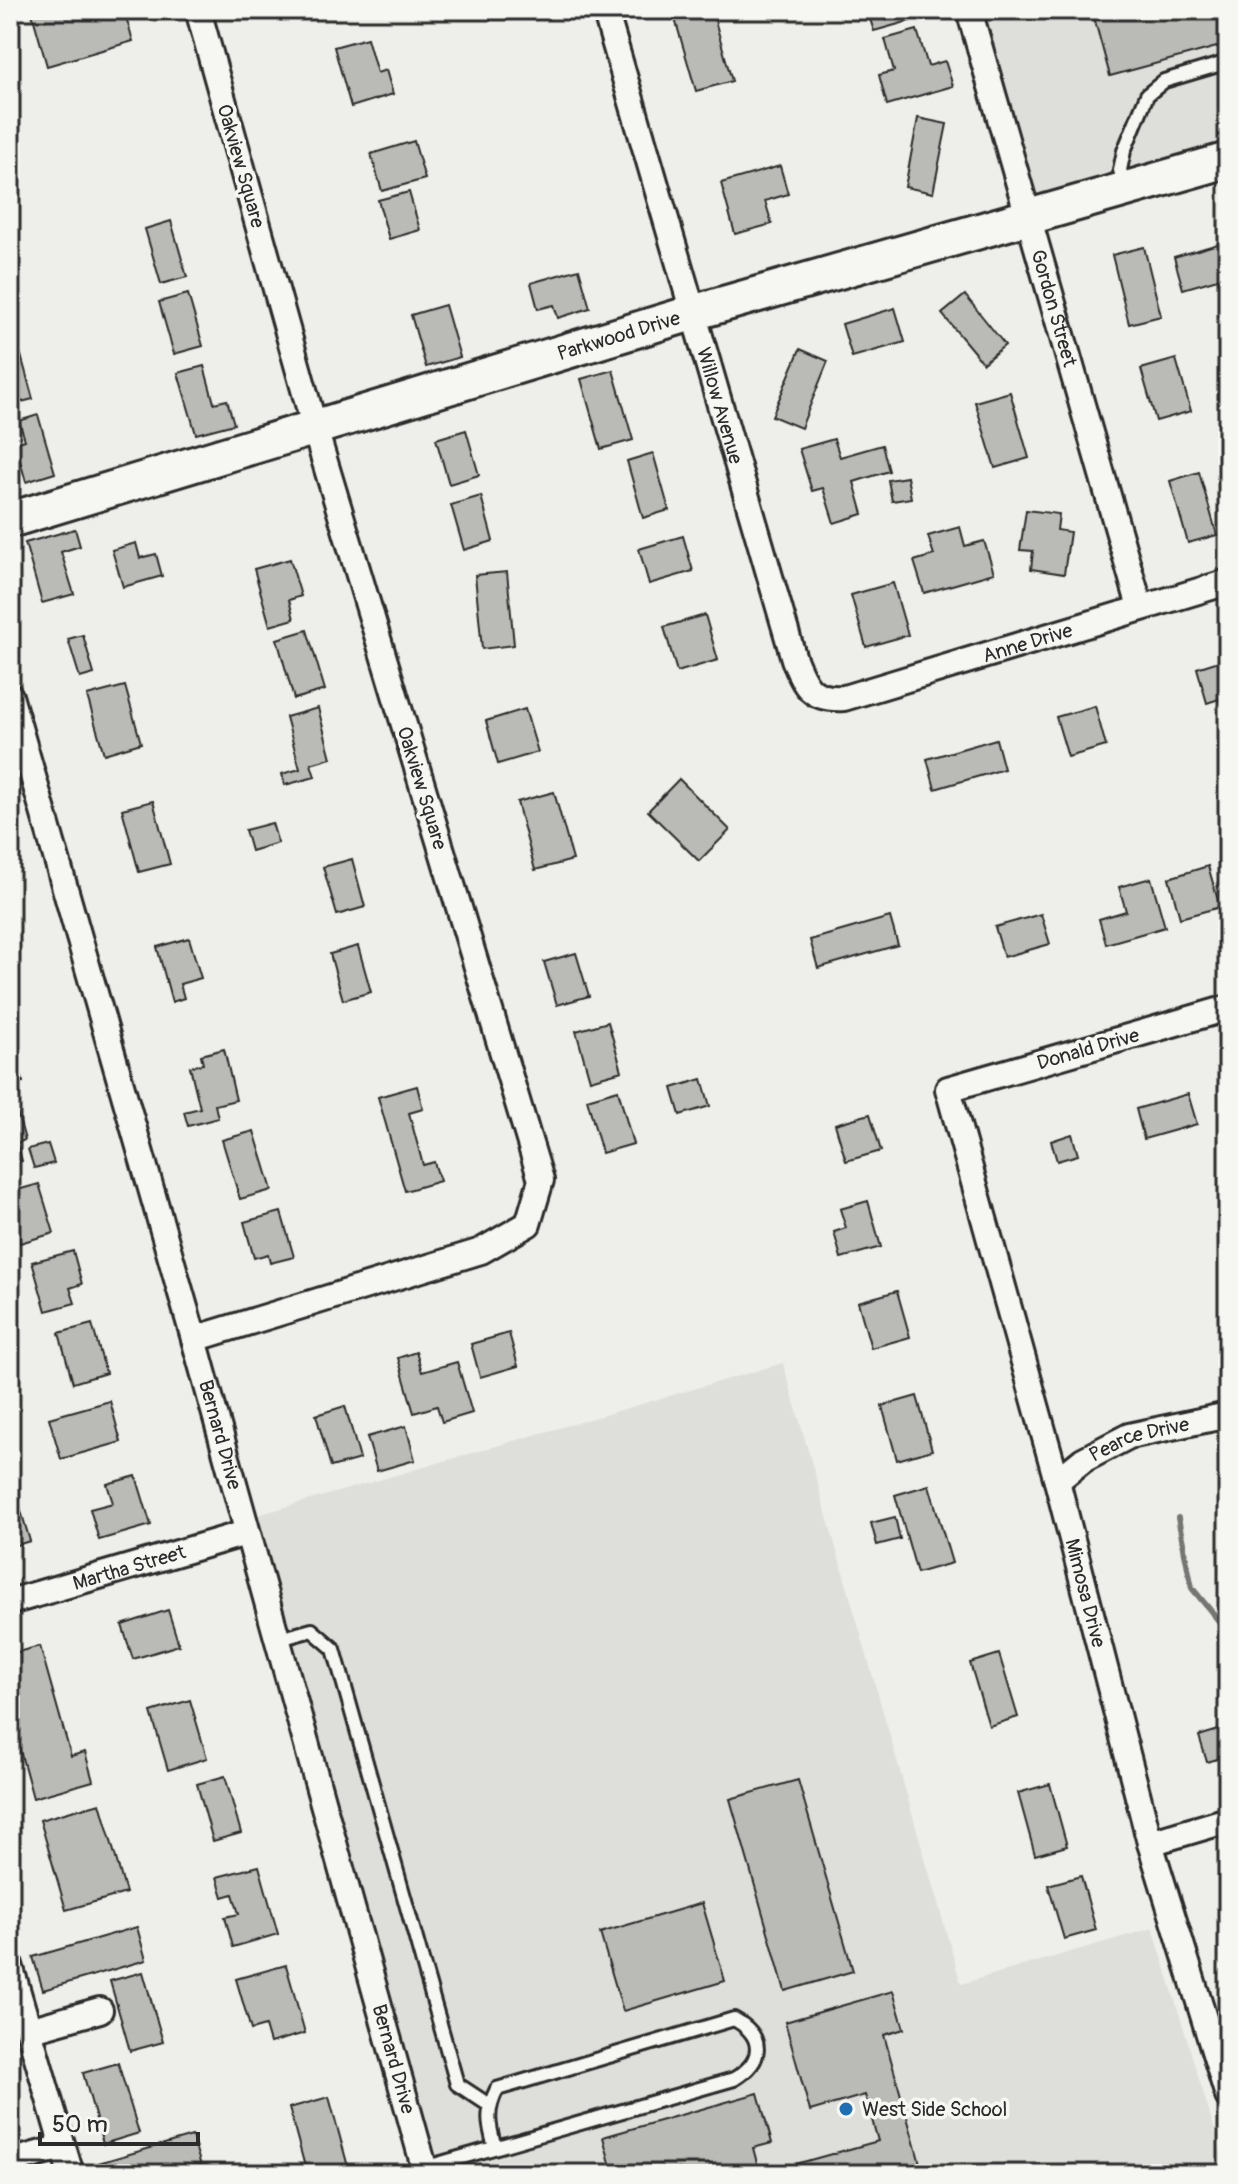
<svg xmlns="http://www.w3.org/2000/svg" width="1238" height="2184" font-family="Pangolin,sans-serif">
  <rect width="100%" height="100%" fill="#eeeeea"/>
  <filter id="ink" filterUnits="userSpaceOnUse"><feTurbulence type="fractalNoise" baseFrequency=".0125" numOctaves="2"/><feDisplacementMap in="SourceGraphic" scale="16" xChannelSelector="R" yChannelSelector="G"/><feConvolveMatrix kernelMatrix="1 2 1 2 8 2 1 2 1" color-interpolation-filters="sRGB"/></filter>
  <g filter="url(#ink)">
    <g fill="#dededb">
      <polygon points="980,10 1228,10 1228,144 1036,203"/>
      <polygon points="783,1363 961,1984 1153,1928 1228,2174 437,2174 251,1517"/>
    </g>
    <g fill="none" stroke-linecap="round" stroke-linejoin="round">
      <polyline stroke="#757573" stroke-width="6" points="1178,1518 1192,1588 1228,1632"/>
    </g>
    <g fill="#babab7" stroke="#2b2b2b" stroke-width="2">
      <polygon points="31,10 124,10 133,41 47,66"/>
      <polygon points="706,10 712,10 732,81 696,91 675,19"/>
      <polygon points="867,10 910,10 913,20 874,31"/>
      <polygon points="1092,10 1228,10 1228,44 1110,76"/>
      <polygon points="917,30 928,66 945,61 953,86 887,105 879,75 894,71 885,39"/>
      <polygon points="367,38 377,73 386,70 393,94 351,107 334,47"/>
      <polygon points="12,110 20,137 10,139 10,111"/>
      <polygon points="918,118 947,124 933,193 905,187"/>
      <polygon points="414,141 425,179 382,191 371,154"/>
      <polygon points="780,166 788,194 765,201 772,224 735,234 721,183"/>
      <polygon points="409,192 420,230 389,239 378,200"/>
      <polygon points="171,221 187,277 161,284 145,229"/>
      <polygon points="1228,241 1228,276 1183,289 1174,257"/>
      <polygon points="1144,247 1161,316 1129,324 1112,255"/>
      <polygon points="579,269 590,308 558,318 554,305 538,309 531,283"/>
      <polygon points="188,294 203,346 174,354 159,302"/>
      <polygon points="965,295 1005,345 983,363 942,314"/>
      <polygon points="445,305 460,357 426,367 411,315"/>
      <polygon points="895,308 905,342 852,357 842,324"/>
      <polygon points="19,348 33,399 10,405 10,351"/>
      <polygon points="800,349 828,361 801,428 772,416"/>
      <polygon points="1176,359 1191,411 1156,421 1141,369"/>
      <polygon points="204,366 214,403 227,400 234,424 196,434 178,373"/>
      <polygon points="613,370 633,440 601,449 581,379"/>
      <polygon points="1010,392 1029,458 995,468 975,402"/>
      <polygon points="38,415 55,473 26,482 15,443 25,440 19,421"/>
      <polygon points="466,430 479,475 449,484 436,439"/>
      <polygon points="834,439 840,457 882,445 889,471 854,482 863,514 834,523 823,488 812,491 799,449"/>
      <polygon points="653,453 669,510 643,518 627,461"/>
      <polygon points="1199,472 1217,535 1188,543 1170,481"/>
      <polygon points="907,477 911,498 892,501 888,480"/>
      <polygon points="481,496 493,541 464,550 451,505"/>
      <polygon points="1026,510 1059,514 1057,530 1070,532 1064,574 1031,569 1033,551 1020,550"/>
      <polygon points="960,527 965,546 984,541 994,573 924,593 914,561 934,555 928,536"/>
      <polygon points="75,529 80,546 61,552 74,594 42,603 25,543"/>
      <polygon points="683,536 693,571 649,584 639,549"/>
      <polygon points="136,543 140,558 156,554 162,576 123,587 112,550"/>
      <polygon points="290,559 301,596 289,600 294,619 270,626 254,569"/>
      <polygon points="507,572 514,645 482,649 475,575"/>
      <polygon points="893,583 908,635 866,647 851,595"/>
      <polygon points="705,615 718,660 677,672 664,627"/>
      <polygon points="307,630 325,690 294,699 277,639"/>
      <polygon points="83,635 94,674 80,678 68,639"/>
      <polygon points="1228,658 1228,712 1224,713 1219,699 1207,703 1197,668"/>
      <polygon points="125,686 141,743 104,754 87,696"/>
      <polygon points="1095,706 1106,746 1068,757 1056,717"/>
      <polygon points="318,708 331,758 311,764 315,777 285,785 282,774 300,769 286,717"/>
      <polygon points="525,709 538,752 498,764 486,721"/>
      <polygon points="996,739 1004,769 935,789 927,759"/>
      <polygon points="679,779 730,830 699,861 648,811"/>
      <polygon points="554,792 573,860 535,870 517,802"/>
      <polygon points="153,801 170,864 139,872 122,809"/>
      <polygon points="272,823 278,843 251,851 245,830"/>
      <polygon points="352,859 365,907 337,915 323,867"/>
      <polygon points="1208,866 1220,907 1180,918 1169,878"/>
      <polygon points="1151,878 1165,927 1106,944 1099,919 1126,911 1119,887"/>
      <polygon points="1041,914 1050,944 1004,957 995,927"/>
      <polygon points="890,917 898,945 818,968 810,940"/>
      <polygon points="189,938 201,978 180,984 184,998 172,1002 157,947"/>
      <polygon points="358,946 371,992 343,1000 330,954"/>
      <polygon points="576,953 589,996 557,1005 544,962"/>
      <polygon points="608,1022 622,1071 590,1080 576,1031"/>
      <polygon points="10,1035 23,1082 10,1085"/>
      <polygon points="224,1049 236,1100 215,1105 218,1118 188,1126 184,1112 200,1108 190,1067 203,1064 201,1055"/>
      <polygon points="702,1079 710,1106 680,1115 672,1088"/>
      <polygon points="417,1086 423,1109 409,1113 423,1165 434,1162 440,1181 405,1191 378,1097"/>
      <polygon points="618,1090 633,1144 602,1153 587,1099"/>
      <polygon points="1188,1094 1197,1124 1144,1139 1136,1109"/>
      <polygon points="15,1105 25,1140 17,1143 22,1161 10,1164 10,1106"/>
      <polygon points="870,1114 881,1151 846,1161 835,1124"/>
      <polygon points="254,1131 272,1190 240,1199 222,1140"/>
      <polygon points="1072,1134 1078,1155 1057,1161 1051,1141"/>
      <polygon points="48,1144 54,1163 34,1168 28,1149"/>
      <polygon points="39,1184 54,1233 20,1243 13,1218 10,1218 10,1192"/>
      <polygon points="868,1201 881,1247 841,1258 834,1232 846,1228 840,1209"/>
      <polygon points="281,1212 294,1257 270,1263 268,1254 254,1258 244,1222"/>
      <polygon points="73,1251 82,1284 70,1288 75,1303 46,1311 32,1262"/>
      <polygon points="897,1291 910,1337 871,1348 858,1302"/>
      <polygon points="92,1324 106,1373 73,1383 59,1333"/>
      <polygon points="509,1333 518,1366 480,1377 471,1344"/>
      <polygon points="416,1352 422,1372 457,1362 472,1413 442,1422 437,1406 414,1413 398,1358"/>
      <polygon points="917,1396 932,1450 897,1460 882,1406"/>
      <polygon points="110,1401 121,1442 61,1459 49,1418"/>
      <polygon points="345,1406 360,1459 331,1467 316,1415"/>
      <polygon points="406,1426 415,1460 377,1471 367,1437"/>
      <polygon points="136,1476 151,1525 99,1540 90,1509 113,1503 107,1484"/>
      <polygon points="929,1485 952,1563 917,1573 895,1495"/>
      <polygon points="18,1501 30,1541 10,1547 10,1503"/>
      <polygon points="895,1517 900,1539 877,1545 871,1523"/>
      <polygon points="168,1610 179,1645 133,1659 122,1625"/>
      <polygon points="40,1646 71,1756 85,1752 93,1781 33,1798 10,1714 10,1654"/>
      <polygon points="999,1654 1018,1717 989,1726 970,1663"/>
      <polygon points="190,1700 207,1758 168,1770 151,1712"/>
      <polygon points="1228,1727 1228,1756 1207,1762 1199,1736"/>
      <polygon points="225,1776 241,1833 213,1841 197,1784"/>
      <polygon points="798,1780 853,1971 785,1991 730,1799"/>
      <polygon points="1050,1784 1067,1846 1035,1855 1018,1793"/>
      <polygon points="100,1803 126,1893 66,1910 40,1820"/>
      <polygon points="259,1866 278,1934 233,1947 225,1917 239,1914 233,1894 223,1897 217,1877"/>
      <polygon points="1081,1876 1096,1930 1064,1939 1048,1885"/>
      <polygon points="702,1903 725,1981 623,2011 600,1933"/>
      <polygon points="137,1927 146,1960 43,1990 33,1957"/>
      <polygon points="286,1965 305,2033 270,2043 265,2026 251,2030 236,1979"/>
      <polygon points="143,1972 163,2042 130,2051 110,1981"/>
      <polygon points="893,1991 904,2029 884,2035 921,2167 908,2171 909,2174 680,2174 679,2169 660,2174 613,2174 603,2137 758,2093 772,2143 753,2148 760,2174 878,2141 865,2095 810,2111 785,2022"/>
      <polygon points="118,2063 139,2133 103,2144 83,2073"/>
      <polygon points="329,2097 350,2174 307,2174 289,2108"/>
      <polygon points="192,2136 202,2169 184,2174 90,2174 88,2166"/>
    </g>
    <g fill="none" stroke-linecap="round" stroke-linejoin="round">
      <defs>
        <g id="lane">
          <polyline points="1125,186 1120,170 1124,151 1147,95 1164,81 1228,62"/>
          <polyline points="276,1640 312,1630 334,1649 457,2084 489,2105"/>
          <path d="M424,2168L734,2079C763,2062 766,2037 734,2019L497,2089C486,2110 488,2124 495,2147"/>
        </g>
        <g id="street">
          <path id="s1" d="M605,10L794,659C805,687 811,700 844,698L1228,582"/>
          <path id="s2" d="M969,10L1140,607"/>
          <path id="s3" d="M10,696L194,1339L426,2174"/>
          <path id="s4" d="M1228,1008L948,1089L1057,1481L1150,1843L1228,2096"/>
          <polyline points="194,1339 481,1251 528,1224 541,1180 315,429 198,10"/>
          <path id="s5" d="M1057,1481L1083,1460L1129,1436L1228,1415"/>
          <path id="s6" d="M10,1602L246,1533"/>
          <polyline points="1150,1843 1228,1820"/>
          <polyline points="29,2030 100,2010"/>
          <polyline points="63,2147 71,2174"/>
          <polyline points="10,2162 63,2147 10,1965"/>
        </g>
        <g id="secondary">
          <path id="s7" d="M10,520L692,313L1228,160"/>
        </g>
      </defs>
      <use href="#lane" stroke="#2b2b2b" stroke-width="18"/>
      <use href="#street" stroke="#2b2b2b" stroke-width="30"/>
      <use href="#secondary" stroke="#2b2b2b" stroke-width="40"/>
      <use href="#lane" stroke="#f6f6f2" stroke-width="12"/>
      <use href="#street" stroke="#f6f6f2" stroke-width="24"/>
      <use href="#secondary" stroke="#f6f6f2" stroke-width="34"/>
    </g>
  </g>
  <circle fill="#1f6fb2" stroke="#f6f6f2" stroke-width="3" cx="846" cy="2109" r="8"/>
  <g text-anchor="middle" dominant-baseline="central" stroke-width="7" stroke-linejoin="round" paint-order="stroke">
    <g font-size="20" fill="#2b2b2b" stroke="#f6f6f2">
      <text transform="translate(241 166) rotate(74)">Oakview Square</text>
      <text stroke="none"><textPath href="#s2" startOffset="310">Gordon Street</textPath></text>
      <text stroke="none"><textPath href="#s7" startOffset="636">Parkwood Drive</textPath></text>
      <text stroke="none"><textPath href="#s1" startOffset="412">Willow Avenue</textPath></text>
      <text stroke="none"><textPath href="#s1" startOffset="938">Anne Drive</textPath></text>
      <text transform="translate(422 788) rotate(73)">Oakview Square</text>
      <text transform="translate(1088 1049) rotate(-16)">Donald Drive</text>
      <text stroke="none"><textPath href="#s3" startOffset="768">Bernard Drive</textPath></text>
      <text stroke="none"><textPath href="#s5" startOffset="94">Pearce Drive</textPath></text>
      <text stroke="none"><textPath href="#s6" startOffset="124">Martha Street</textPath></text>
      <text stroke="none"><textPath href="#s4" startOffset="814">Mimosa Drive</textPath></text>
      <text stroke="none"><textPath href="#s3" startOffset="1416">Bernard Drive</textPath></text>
    </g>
    <g font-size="20" fill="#2b2b2b" stroke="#f6f6f2" text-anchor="start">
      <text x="862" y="2109">West Side School</text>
    </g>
  </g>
  <rect width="1238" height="2184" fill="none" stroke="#f6f6f2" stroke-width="40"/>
  <rect x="20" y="20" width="1198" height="2144" fill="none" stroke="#2b2b2b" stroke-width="3" filter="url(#ink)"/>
  <path d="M40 2132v12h158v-12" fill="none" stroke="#2b2b2b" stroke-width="4"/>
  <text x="52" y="2132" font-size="24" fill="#2b2b2b" stroke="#f6f6f2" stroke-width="6" paint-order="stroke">50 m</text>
</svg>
